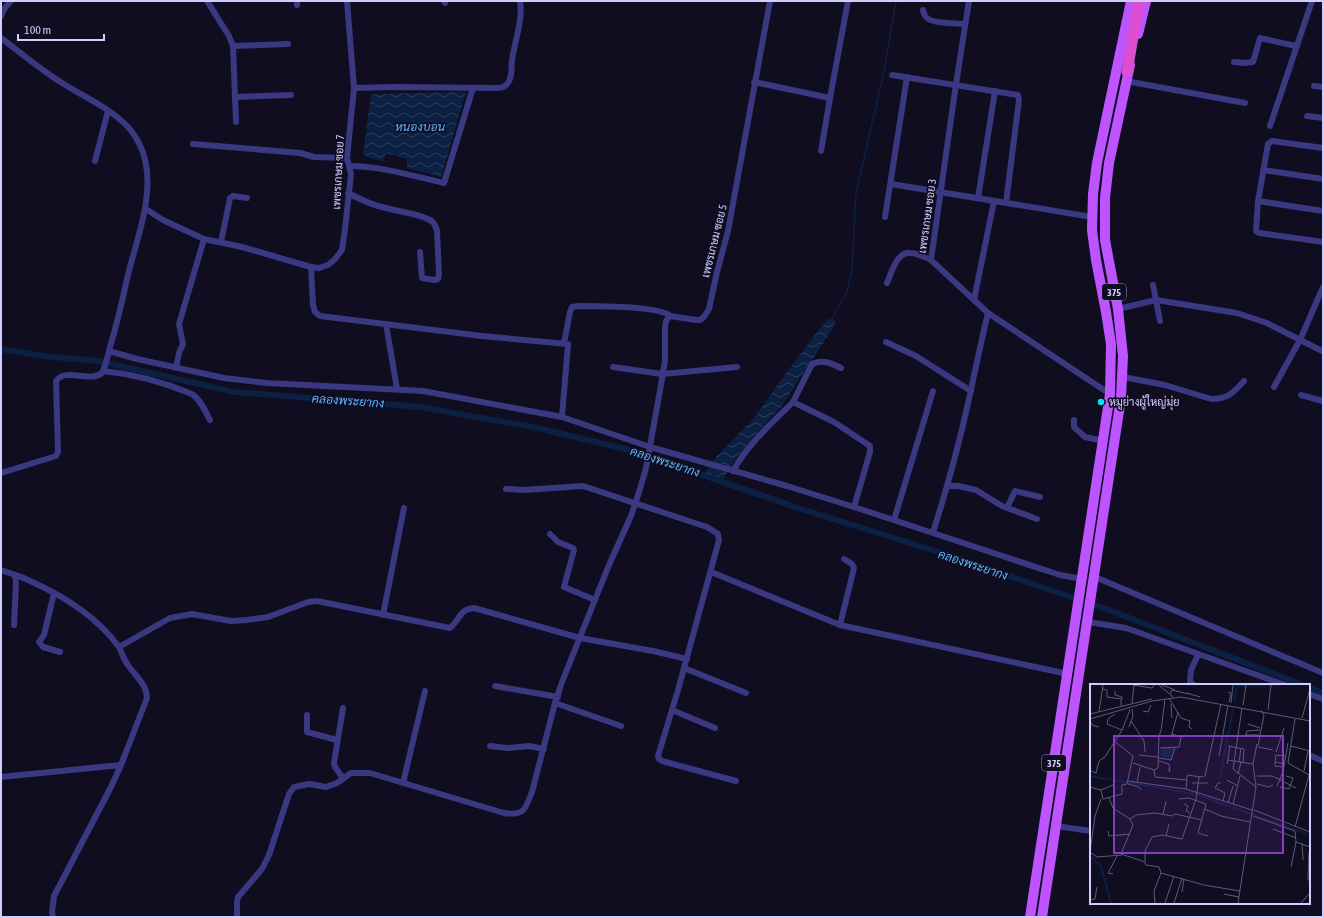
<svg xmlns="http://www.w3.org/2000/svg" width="1324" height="918" font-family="'Asap Condensed',Sarabun,sans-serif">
  <defs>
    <pattern id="water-waves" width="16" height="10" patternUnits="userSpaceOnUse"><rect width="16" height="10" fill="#0b2042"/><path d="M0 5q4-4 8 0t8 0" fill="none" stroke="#2e3f5e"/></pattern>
  </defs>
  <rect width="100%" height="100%" fill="#100d21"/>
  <g fill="url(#water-waves)">
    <polygon points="466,92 441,177 407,168 407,159 386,153 383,162 363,155 371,94"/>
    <polygon points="827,319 836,321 833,328 781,407 757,433 732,464 722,482 703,476 715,458 755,417 778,384"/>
  </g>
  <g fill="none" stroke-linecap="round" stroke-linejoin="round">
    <polyline stroke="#0b2042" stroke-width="1.5" points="831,320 847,292 852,269 856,193 883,76 896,1"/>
    <g stroke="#0b2042" stroke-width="6">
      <polyline points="1,349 43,356 98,361 234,392 420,407 533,427 630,450 801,509 942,553 1106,609 1303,685"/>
      <polyline points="1309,687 1323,693"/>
    </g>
    <g stroke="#3a3880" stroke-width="6">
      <polyline points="207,1 229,36 233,46 236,122"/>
      <polyline points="444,1 445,3"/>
      <polyline points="969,1 956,84 931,260 988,313 1110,394"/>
      <polyline points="297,5 297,1"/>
      <path d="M923,10C924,13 924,16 927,18C933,24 957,23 965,24"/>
      <polyline points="1,16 4,9 11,1"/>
      <path d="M1,38C21,53 40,69 62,83C84,97 108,107 127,126C167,169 138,231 127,279C122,302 117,324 110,347C108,355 106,365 102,373C89,383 66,367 56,381L58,452L56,456L1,473"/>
      <polyline points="233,46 288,44"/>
      <polyline points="1234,62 1245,63 1253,62 1260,38 1296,46"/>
      <polyline points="892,75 1018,95 1019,100 1006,203"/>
      <polyline points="1126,81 1245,103"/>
      <polyline points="754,82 830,98"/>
      <polyline points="1314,86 1323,87"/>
      <path d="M354,88L393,87L496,88C500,88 505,87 507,84C513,78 511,67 512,60C515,40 523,21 520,1"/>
      <polyline points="235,97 291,95"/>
      <polyline points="1307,116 1323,118"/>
      <polyline points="1270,126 1312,1"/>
      <polyline points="193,144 300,153 314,157 347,158"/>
      <polyline points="1323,148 1272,141 1268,144 1258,201 1323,211"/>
      <polyline points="821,151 830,98 848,1"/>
      <polyline points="95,161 108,111"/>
      <path d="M349,166C381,166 413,176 444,183L473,88"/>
      <polyline points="1263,170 1323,179"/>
      <polyline points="891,184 1092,217"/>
      <path d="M348,193C361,200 372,205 386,208C400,212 417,213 430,220C435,222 435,226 437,230L439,274L438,279L434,280L422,278L420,252"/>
      <polyline points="978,198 995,91"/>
      <polyline points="1258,201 1256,231 1259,233 1323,242"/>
      <polyline points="146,209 163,220 204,239 242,247 311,267 319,268 328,265 335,259 342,250 345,229 351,174 347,158 354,88 347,1"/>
      <polyline points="885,217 907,77"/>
      <polyline points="221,242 230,198 233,196 247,198"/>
      <polyline points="311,267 313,305 315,312 320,316 482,336 568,344 562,417 650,447 787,486 854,507 1060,575 1082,579"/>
      <path d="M887,283C891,274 897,251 910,253C917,253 924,257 931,260"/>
      <polyline points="1153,285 1160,321"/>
      <polyline points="974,300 994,201"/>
      <polyline points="1118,309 1156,300 1237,313 1267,323 1322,351"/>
      <polyline points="386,324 397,389"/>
      <polyline points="886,342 916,356 971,391"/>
      <path d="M564,343L570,312L572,307L578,306C595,306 660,306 670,316"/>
      <polyline points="109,351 137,359 224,378 266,383 423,391 562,417"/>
      <polyline points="613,367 662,374 737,367"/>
      <polyline points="176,368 179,353 183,344 179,324 204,239"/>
      <path d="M841,368C831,363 822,359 812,364L793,402L834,422L870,446V452L854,507"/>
      <path d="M103,371C134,374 163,382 192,394C201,400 205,411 210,420"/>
      <path d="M1123,377L1165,385L1211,399C1228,399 1233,393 1244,381"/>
      <polyline points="1274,387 1300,340 1323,287"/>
      <polyline points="1301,395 1323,401"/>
      <polyline points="1074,420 1074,427 1085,437 1103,441"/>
      <path d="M733,471C748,444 771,424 793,402"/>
      <polyline points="947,486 958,486 976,490 1002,506 1037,519"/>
      <polyline points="506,489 524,490 583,486 707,527 718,534 719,540 678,690 658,756 659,759 662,761 736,781"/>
      <polyline points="1007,508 1015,491 1040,497"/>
      <polyline points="894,520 933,391"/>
      <path d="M933,532C947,489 959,444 969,399C975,371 981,342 988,313"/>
      <polyline points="550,534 558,542 573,548 574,550 564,587 595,600"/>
      <path d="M1,570C11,574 21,576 30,581C64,596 97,617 119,647L170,618L192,614L231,621L247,620L268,617L308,602L317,601L450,628C460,620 459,609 474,608L580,638L653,651L687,659"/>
      <polyline points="711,572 840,625 1068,674"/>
      <polyline points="1095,577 1323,673"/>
      <polyline points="54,593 44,635 39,642 43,647 60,652"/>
      <polyline points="383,615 404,508"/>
      <polyline points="1088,622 1126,628 1285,685"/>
      <polyline points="14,625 16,583 15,575"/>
      <polyline points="840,625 854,568 852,564 844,559"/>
      <polyline points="684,668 746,693"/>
      <polyline points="1194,685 1190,682 1191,670 1198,655"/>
      <polyline points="495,686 558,697"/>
      <polyline points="1309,694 1323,699"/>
      <polyline points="555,703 621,726"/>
      <polyline points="343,708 334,763 335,767 343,778"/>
      <polyline points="672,710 715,728"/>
      <polyline points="307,715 307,732 337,740"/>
      <polyline points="490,746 507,748 529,746 544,749"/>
      <polyline points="1309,755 1323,761"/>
      <polyline points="1,777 121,765"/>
      <polyline points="403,783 425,691"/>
      <polyline points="1056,826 1091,831"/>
      <path d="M53,917L52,912L54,896L111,787L121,765L147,698C147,684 135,676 128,665C124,660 122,653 119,647"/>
      <path d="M237,917V902L238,897L262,869L269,855L289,794L294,787L309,784L326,787L337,783L351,773H370L504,813C525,816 525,809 532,792L555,703L562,682L609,565L631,516L640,489L646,468L661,385L665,361V327L666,321L670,316L696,320H700L704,317L709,309L717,272L728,231L770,1"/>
    </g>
    <g stroke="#bd54ff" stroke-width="10">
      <polyline points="1138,34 1146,1"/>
      <polyline points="1030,917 1110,394 1111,344 1106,312 1096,260 1092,230 1093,194 1097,163 1131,1"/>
      <polyline points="1042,917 1121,398 1123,356 1118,309 1105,240 1105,198 1109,163 1130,65"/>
    </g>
    <polyline stroke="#de4ed0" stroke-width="11" points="1127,72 1139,1"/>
  </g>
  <circle fill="#00e3f8" stroke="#100d21" stroke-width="1.5" cx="1101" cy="402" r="4"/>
  <g text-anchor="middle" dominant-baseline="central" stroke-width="3.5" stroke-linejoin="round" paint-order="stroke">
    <g fill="#100d21" stroke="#9893bc" stroke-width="1">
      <rect x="1102" y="284" width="24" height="16" rx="3"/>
      <rect x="1042" y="755" width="24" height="16" rx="3"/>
    </g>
    <g font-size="10" font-weight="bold" fill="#d2cdff">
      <text x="1114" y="292">375</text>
      <text x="1054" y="763">375</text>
    </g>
    <g font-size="11" fill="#d2cdff" stroke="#100d21">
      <text transform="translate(338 172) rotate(-87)">เพชรเกษม ซอย 7</text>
      <text transform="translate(927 216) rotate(-82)">เพชรเกษม ซอย 3</text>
      <text transform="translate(714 241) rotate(-76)">เพชรเกษม ซอย 5</text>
    </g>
    <g font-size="11" fill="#d2cdff" stroke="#100d21" text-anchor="start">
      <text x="1109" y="402">หมูย่างผู้ใหญ่มุ่ย</text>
    </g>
    <g font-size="12" font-style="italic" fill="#5bb5ff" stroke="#100d21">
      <text x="420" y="127">หนองบอน</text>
      <text transform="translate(348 401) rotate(4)">คลองพระยากง</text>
      <text transform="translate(665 462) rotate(18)">คลองพระยากง</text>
      <text transform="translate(973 565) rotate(18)">คลองพระยากง</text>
    </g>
  </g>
  <g transform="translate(1090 684)">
    <rect width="220" height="220" fill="#100d21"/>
    <path d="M72,64H84L81,75L71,72Z" fill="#0b2042"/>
    <path fill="none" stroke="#0b2042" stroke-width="2" d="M147,2L188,1M144,18L147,1M0,92L105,110L220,151M130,94L143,25M0,172L11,182L21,219"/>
    <path fill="none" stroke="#5e5a7a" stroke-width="1" d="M43,1L62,4L64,1M69,1L83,13M72,1L85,6M12,5L17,6V13L31,15V22M25,7V11L32,13V16M138,8L141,9L139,18M97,9L110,13M80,10L82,6L99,10M79,14L91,34L100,37L99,43L102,45M42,19L44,1M141,19L143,1M81,20L82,34M131,20L115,92L109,93L106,115L92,155L72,151L62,153L55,167V178L56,181L69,183L71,189L114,201L150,207M153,21L156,1M152,24L143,85L166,103M178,26L181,1M53,27L58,28L61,21M9,28L13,1M0,30L62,15M25,30L18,35L17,40L32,46M212,34L220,5M0,35L62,17L91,13L220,37M0,36L2,41L9,43M41,37L54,57L55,68M158,40L170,44M39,43L43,32L42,25M169,51H156L157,47L170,46M81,53L88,28M138,62L154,65L153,78M168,62L174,31L171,26M201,62L220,67M168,63L183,66M70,64L89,63L91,53L82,50M186,68L194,44M49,71L68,73M129,72L138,21M69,74L81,76L85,64M138,76L163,80M69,77L79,80L80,88L78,85M149,78L151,64M185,78V82L194,83M43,79L64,86L68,84L69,52L71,47L75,15M137,80L140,62M195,80L185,78L186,71L196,72M64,86L65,93L97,96L96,105L162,126M1,87L6,89L9,77L15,73L32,46L40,26M214,87L218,67M148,90L151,78M167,92H182L193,97M96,96L98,91L110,93M137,96L148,102M38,97L96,105M194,98L206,104M47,99L50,83M102,99H118M131,99H128L125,104L135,109L133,117M38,100L49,103L51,106M167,100L179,103L183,101M187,102L193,88L198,59M0,103L11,106L13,115L32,110V101L37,100L43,72L23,56M190,103L199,105L203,94L196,92M11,106L23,101M19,114L23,124L40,135L46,131L65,129L82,132L85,130L112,136M89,115L99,114L116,120L108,149L118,152M138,119L143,102M94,120L98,122L96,127L100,129M143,120L150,92M115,125L131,132L160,138M164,126L220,148M73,131L76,117M163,132L205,147L206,158L220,163M40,135L43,141L31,170L55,178M205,143L219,91L198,79L205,35M183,145L206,154M18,147L19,152L40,150M76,152L79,140M212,159L213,176M0,168L5,132L11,115M0,168L7,173L32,171M219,168L218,196H220M201,183L206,158M23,190L18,189L27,172M92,208L94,195M134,210L149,213M0,216L5,215L7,203M65,219L64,207L71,189M75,219L84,192M84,219L92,194M148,219L166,103L163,80L167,60M211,219L220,209"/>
    <path fill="#843cc5" fill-opacity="0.15" stroke="#843cc5" stroke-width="2" d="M24,52H193V169H24Z"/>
    <rect width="220" height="220" fill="none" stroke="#d2cdff" stroke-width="2"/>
  </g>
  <rect width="1324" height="918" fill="none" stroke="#d2cdff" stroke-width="4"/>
  <path d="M18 34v6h86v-6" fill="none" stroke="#d2cdff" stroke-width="2"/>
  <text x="24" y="34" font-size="12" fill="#d2cdff" stroke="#100d21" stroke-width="3" paint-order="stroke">100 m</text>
</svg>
